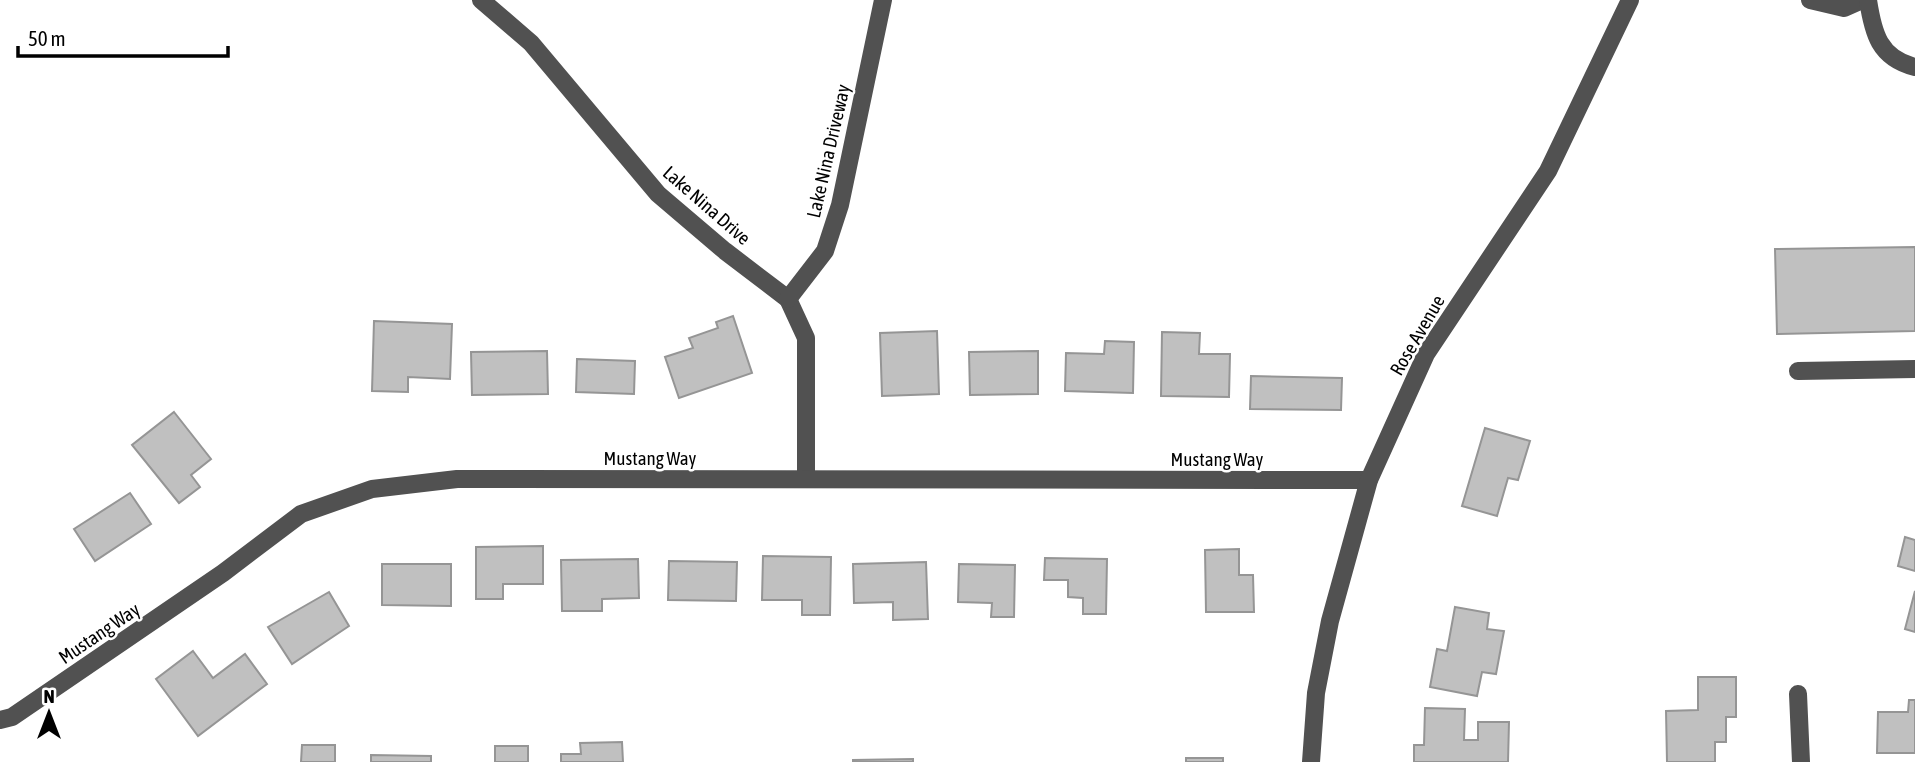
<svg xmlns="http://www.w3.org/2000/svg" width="1915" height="762" font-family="'Asap Condensed',sans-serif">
  <rect width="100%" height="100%" fill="#fff"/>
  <g fill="#c0c0c0" stroke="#959595" stroke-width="2">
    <polygon points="1915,247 1915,331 1777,334 1775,249"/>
    <polygon points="733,316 752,373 679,398 665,357 693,348 689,338 718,328 716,322"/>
    <polygon points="374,321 452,324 450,379 408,377 408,392 372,391"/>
    <polygon points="937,331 939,394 882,396 880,333"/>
    <polygon points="1162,332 1200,333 1199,354 1230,354 1229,397 1161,396"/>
    <polygon points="1105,341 1134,342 1133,393 1065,391 1066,353 1104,354"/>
    <polygon points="547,351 548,394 472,395 471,352"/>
    <polygon points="1038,351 1038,394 970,395 969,352"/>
    <polygon points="577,359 635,361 634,394 576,392"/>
    <polygon points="1251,376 1342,378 1341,410 1250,409"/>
    <polygon points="174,412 211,459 191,475 200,487 179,503 132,445"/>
    <polygon points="1485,428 1530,441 1518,480 1508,478 1497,516 1462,506"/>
    <polygon points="130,493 151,524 95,561 74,529"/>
    <polygon points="1905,537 1915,540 1915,571 1898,566"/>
    <polygon points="543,546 543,584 503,584 503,599 476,599 476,547"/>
    <polygon points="1239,549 1239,575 1253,575 1254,612 1206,612 1205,550"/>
    <polygon points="763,556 831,557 830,615 802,615 802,600 762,600"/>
    <polygon points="1045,558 1107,559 1106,614 1083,614 1083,598 1068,597 1068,580 1044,580"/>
    <polygon points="638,559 639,598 602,599 602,611 562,611 561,560"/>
    <polygon points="669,561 737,562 736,601 668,600"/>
    <polygon points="926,562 928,619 893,620 893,602 854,603 853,564"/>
    <polygon points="382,564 451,564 451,606 382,605"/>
    <polygon points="959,564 1015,565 1014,617 991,617 992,603 958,602"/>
    <polygon points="1915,591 1915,632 1905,629"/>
    <polygon points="329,592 349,626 292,664 268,627"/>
    <polygon points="1455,607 1489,613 1487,629 1504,631 1496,674 1482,672 1477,696 1430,687 1437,649 1447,651"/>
    <polygon points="193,651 213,678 245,654 267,684 198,736 156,679"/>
    <polygon points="1698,677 1736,677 1736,717 1726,717 1726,742 1715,742 1715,762 1667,762 1666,711 1698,710"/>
    <polygon points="1909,700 1915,700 1915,753 1877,753 1878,712 1908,712"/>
    <polygon points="1425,708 1465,709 1464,740 1478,740 1478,722 1509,722 1508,762 1414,762 1414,745 1424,745"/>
    <polygon points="622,742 623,762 561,762 561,754 581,754 580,743"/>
    <polygon points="302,745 335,745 335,762 301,762"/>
    <rect x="495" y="746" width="33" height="16"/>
    <polygon points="371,755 431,756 431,762 371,762"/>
    <rect x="1186" y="758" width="37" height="4"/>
    <polygon points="913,759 913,762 853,762 853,760"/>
  </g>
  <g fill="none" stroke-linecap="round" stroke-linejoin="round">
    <g stroke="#515151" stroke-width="18">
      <polyline points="481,0 531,43 658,194 725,251 788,299 806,338 806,479"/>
      <polyline points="1810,0 1844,8 1862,0"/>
      <path d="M1868,0C1873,33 1879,58 1915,67"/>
      <polyline points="788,299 825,251 840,205 883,0"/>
      <polyline points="1798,371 1915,369"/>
      <polyline points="1798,694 1801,762"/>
      <polyline points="0,720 12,717 223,573 301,514 372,489 457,479 1369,480"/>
      <polyline points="1311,762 1316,693 1330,621 1369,480 1426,354 1548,171 1630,0"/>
    </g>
  </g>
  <g text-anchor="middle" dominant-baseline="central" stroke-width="5" stroke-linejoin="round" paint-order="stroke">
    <g font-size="19" fill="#000" stroke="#fff">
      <text transform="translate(828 151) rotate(-77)">Lake Nina Driveway</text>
      <text transform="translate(707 205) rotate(41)">Lake Nina Drive</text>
      <text transform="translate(1417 335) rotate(-60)">Rose Avenue</text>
      <text x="650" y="458">Mustang Way</text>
      <text x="1217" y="459">Mustang Way</text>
      <text transform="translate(99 633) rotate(-34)">Mustang Way</text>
    </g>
  </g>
  <g transform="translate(49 713)" stroke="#ffffff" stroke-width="5" paint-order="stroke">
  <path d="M0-5L12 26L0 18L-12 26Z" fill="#000000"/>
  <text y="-10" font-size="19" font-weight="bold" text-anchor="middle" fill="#000000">N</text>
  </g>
  <path d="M18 46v10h210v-10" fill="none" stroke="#000000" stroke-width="3.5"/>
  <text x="28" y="46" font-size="21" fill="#000000" stroke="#ffffff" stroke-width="5" paint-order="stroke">50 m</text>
</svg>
